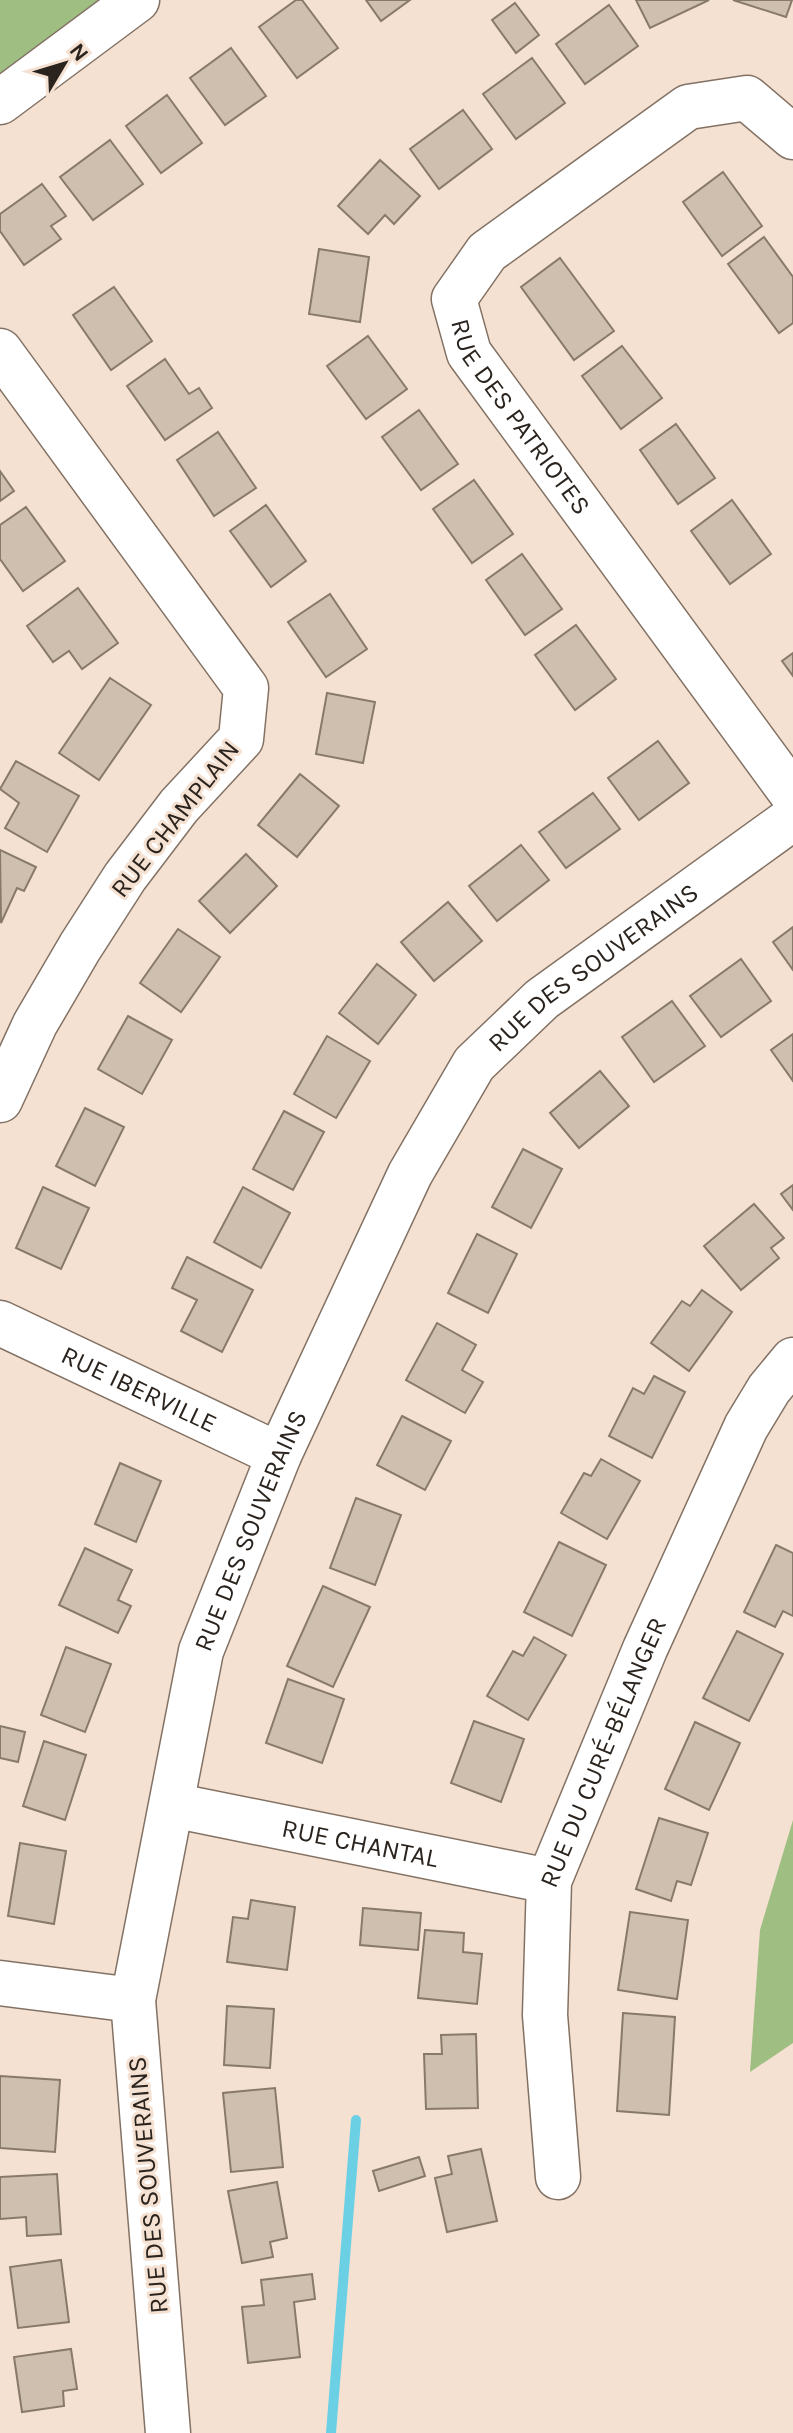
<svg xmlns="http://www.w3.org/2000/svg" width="793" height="2433" font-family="Karla,sans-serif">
  <rect width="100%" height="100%" fill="#f5e1d2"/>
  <g fill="#9fbe82">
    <polygon points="0,0 137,0 0,102"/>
    <polygon points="793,1820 793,2043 750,2072 760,1930"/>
  </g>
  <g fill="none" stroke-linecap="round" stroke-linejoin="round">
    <polyline stroke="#6cd0e5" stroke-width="10" points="331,2433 356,2120"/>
  </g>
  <g fill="#cfbfae" stroke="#887a69" stroke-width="2">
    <polygon points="296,0 302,0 338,48 297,78 259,27"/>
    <polygon points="366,0 410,0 381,21"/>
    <polygon points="636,0 709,0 650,28"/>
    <polygon points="733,0 792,0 786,17"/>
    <polygon points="515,3 539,35 516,53 492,20"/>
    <polygon points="609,5 638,46 585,84 556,44"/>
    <polygon points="231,48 266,96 225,125 190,78"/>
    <polygon points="532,58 565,103 516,139 483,94"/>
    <polygon points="167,95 202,143 161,173 126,126"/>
    <polygon points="463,110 492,149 439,189 410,149"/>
    <polygon points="110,140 143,184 93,220 60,177"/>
    <polygon points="380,160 420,196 394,224 385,215 368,234 338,206"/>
    <polygon points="723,172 762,226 722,256 683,202"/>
    <polygon points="42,184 66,216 51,226 61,239 24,265 0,231 0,214"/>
    <polygon points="764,237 793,277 793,323 779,333 728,264"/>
    <polygon points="319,249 369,257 360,322 309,314"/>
    <polygon points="560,258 614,331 574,360 521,287"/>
    <polygon points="114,287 152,341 111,370 73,315"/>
    <polygon points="368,336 407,389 366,419 327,366"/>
    <polygon points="622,346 662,398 621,429 582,376"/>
    <polygon points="165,359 189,394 199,388 212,408 165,440 127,386"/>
    <polygon points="419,410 458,464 421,490 382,437"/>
    <polygon points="676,424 715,478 678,504 640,450"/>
    <polygon points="218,432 256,488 214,516 177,460"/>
    <polygon points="0,471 14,491 0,501"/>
    <polygon points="474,480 513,534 472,563 433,509"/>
    <polygon points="732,500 771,554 730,584 691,531"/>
    <polygon points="266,505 306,561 271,587 230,531"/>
    <polygon points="26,507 65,561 23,591 0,559 0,525"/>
    <polygon points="522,554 562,609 525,635 486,580"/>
    <polygon points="78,588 118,643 82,669 69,651 53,662 27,626"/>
    <polygon points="330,594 367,649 326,677 288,622"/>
    <polygon points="576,625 616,679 575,710 535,655"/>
    <polygon points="793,653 793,676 782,661"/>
    <polygon points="110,678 151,705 99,780 59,753"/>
    <polygon points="327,693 375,702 363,763 316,754"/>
    <polygon points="658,741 689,783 639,820 608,778"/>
    <polygon points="16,761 79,796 47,852 5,828 19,803 0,789"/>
    <polygon points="300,774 339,806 297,857 258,825"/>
    <polygon points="593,793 620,829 566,868 539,832"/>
    <polygon points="521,845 549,880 497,921 469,886"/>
    <polygon points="0,850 36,867 24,891 17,888 1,923"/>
    <polygon points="246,854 277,886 230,933 199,901"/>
    <polygon points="448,902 482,941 434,981 401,942"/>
    <polygon points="793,927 793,970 773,942"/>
    <polygon points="178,929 220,957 181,1012 140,983"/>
    <polygon points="741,959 771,1001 721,1037 690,996"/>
    <polygon points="377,964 416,995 378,1044 339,1013"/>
    <polygon points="672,1001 705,1046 654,1082 622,1037"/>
    <polygon points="128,1016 172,1040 142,1094 98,1069"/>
    <polygon points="793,1034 793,1081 771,1050"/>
    <polygon points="327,1036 370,1061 336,1118 294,1094"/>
    <polygon points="600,1071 629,1106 579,1148 550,1113"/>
    <polygon points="85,1108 124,1127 95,1186 56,1166"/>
    <polygon points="284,1111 324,1132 293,1190 253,1169"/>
    <polygon points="523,1149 562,1169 531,1228 492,1207"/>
    <polygon points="793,1185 793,1210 781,1194"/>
    <polygon points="43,1187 89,1208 61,1269 16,1248"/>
    <polygon points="243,1187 290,1213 261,1268 214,1242"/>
    <polygon points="754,1204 784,1238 771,1248 779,1258 741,1290 704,1246"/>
    <polygon points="477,1234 517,1254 488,1313 448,1293"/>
    <polygon points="187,1257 253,1290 222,1352 181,1331 197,1300 172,1288"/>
    <polygon points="702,1290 732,1312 689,1371 651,1343 682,1301 690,1306"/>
    <polygon points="437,1323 476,1345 462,1370 483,1382 465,1413 406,1380"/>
    <polygon points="654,1376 685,1392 652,1458 609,1436 633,1388 644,1394"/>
    <polygon points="402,1416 451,1441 425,1490 377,1465"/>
    <polygon points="601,1459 640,1481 607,1539 561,1513 584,1473 591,1476"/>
    <polygon points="120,1463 161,1481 136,1542 95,1524"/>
    <polygon points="356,1498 401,1515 375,1585 330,1568"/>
    <polygon points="559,1542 606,1565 572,1636 524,1612"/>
    <polygon points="776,1545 793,1553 793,1616 783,1611 775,1627 744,1612"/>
    <polygon points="85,1548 132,1570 118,1600 131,1606 118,1633 59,1605"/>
    <polygon points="323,1586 370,1607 333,1687 287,1666"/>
    <polygon points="737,1631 783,1654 749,1721 703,1698"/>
    <polygon points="534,1637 566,1655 528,1720 487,1696 513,1651 523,1656"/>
    <polygon points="66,1647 111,1664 85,1732 41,1715"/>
    <polygon points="288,1679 344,1699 322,1763 266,1743"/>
    <polygon points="474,1721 524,1739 501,1802 451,1783"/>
    <polygon points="695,1722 740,1743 709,1810 665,1789"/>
    <polygon points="0,1726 25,1732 18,1762 0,1758"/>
    <polygon points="44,1741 86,1755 65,1820 23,1806"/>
    <polygon points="659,1818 708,1833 691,1885 677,1881 671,1901 636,1889"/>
    <polygon points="20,1843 66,1851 54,1924 8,1916"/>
    <polygon points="251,1900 295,1907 287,1970 227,1962 233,1917 248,1919"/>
    <polygon points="363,1908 421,1913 418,1950 360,1945"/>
    <polygon points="630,1912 688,1920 677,1999 618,1990"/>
    <polygon points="425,1930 464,1933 463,1952 482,1954 477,2004 418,1998"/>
    <polygon points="227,2006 274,2009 270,2068 224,2065"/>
    <polygon points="623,2013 675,2017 669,2115 617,2111"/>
    <polygon points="476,2034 478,2108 426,2109 424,2054 442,2054 441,2035"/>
    <polygon points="0,2076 60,2080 55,2152 0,2148"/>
    <polygon points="275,2088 283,2167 231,2172 223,2093"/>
    <polygon points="481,2149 497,2221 447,2232 435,2178 452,2174 448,2156"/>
    <polygon points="419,2157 425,2176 379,2191 373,2171"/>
    <polygon points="57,2174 61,2234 27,2236 26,2217 0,2219 0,2177"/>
    <polygon points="277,2182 287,2238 270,2242 273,2257 242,2263 228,2191"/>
    <polygon points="61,2260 69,2322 18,2328 10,2267"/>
    <polygon points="312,2274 315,2299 294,2302 300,2357 248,2363 242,2307 264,2305 261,2280"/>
    <polygon points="71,2349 77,2389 63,2391 64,2406 22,2412 14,2357"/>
  </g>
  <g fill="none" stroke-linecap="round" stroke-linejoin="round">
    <defs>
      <g id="minor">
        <polyline points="0,102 137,0"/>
        <path id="s1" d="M793,137L747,98L688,107L487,252L454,299L469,353L793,795"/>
        <polyline points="0,351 246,688 241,739 179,806 125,877 80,947 35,1024 0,1100"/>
        <path id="s2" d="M0,1323L279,1455"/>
        <path id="s3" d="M172,1805L549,1881"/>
        <polyline points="0,1983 133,2000"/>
        <path id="s4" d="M558,2177L545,2015L549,1881L645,1649L746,1427L769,1389L793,1360"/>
        <path id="s5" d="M168,2433L133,2000L201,1651L279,1455L410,1174L474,1064L542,999L793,818"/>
      </g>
    </defs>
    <use href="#minor" stroke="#837264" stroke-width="47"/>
    <use href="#minor" stroke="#fff" stroke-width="44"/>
  </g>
  <g text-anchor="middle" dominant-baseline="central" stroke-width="6" stroke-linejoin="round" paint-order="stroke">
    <g font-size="26" fill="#2b241e" stroke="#f5e1d2">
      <text stroke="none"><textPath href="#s1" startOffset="562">RUE DES PATRIOTES</textPath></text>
      <text transform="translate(175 819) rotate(-52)">RUE CHAMPLAIN</text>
      <text stroke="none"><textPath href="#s5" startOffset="1592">RUE DES SOUVERAINS</textPath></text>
      <text stroke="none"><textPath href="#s2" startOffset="154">RUE IBERVILLE</textPath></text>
      <text stroke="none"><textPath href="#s5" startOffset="920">RUE DES SOUVERAINS</textPath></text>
      <text stroke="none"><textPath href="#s4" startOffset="436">RUE DU CURÉ-BÉLANGER</textPath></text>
      <text stroke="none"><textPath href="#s3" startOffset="192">RUE CHANTAL</textPath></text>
      <text transform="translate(148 2185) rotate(-95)">RUE DES SOUVERAINS</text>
    </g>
  </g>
  <g transform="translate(64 64) rotate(52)" stroke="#f5e1d2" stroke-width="6" paint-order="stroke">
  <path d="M0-6L14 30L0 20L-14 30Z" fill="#2b241e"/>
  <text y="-12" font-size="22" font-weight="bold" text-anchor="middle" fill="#2b241e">N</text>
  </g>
</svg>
